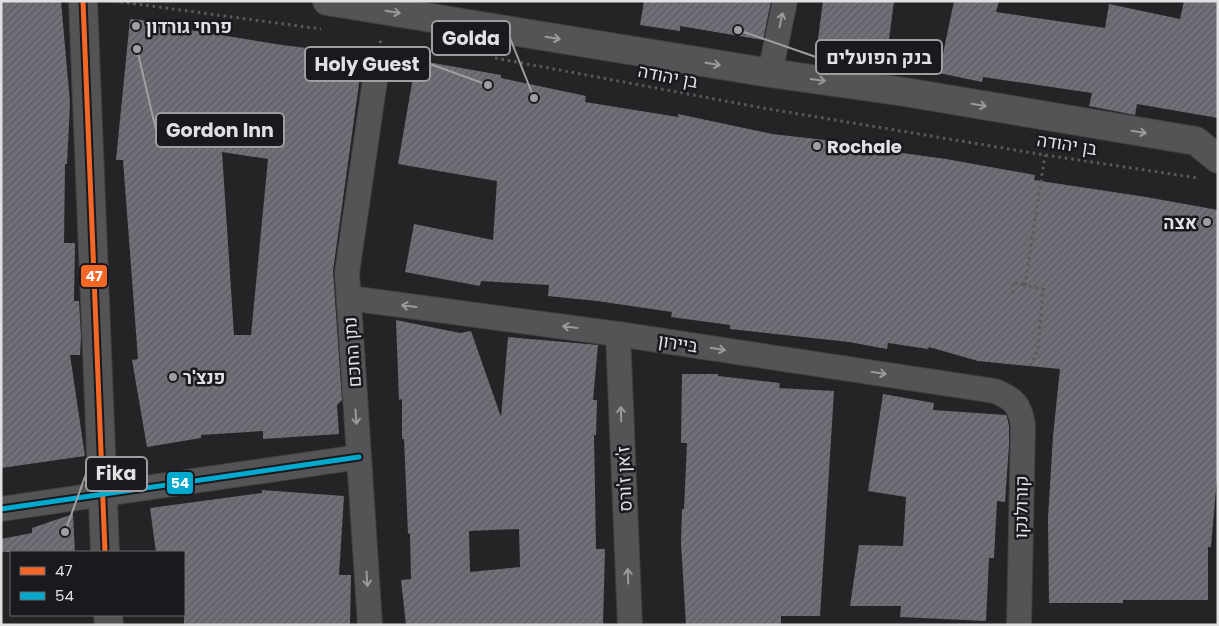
<svg xmlns="http://www.w3.org/2000/svg" width="1219" height="626" font-family="Poppins,Heebo,sans-serif">
  <defs>
    <pattern id="building-hatch" width="6" height="6" patternUnits="userSpaceOnUse" patternTransform="scale(1.25)"><rect width="6" height="6" fill="#726f78"/><path d="M-1 1l2-2M0 6l6-6M5 7l2-2" fill="none" stroke="#5d5b61"/></pattern>
  </defs>
  <rect width="100%" height="100%" fill="#242326"/>
  <g fill="url(#building-hatch)" fill-rule="evenodd">
    <polygon points="1,1 61,1 70,103 67,164 65,164 64,243 75,243 74,301 79,301 81,337 80,355 70,355 85,456 1,468"/>
    <polygon points="644,1 771,1 763,40 680,26 680,31 640,25"/>
    <polygon points="823,1 894,1 885,70 815,61"/>
    <polygon points="954,1 999,1 996,12 1105,28 1109,4 1180,19 1184,1 1218,1 1218,118 1137,104 1135,115 1089,106 1092,93 983,77 982,82 939,73"/>
    <path d="M130,19L190,25V30L282,45L363,55L333,271L342,400L337,405L339,434L263,439V431L201,435V438L147,447L132,360L138,359L123,160H116ZM222,152L268,159L251,335H234Z"/>
    <polygon points="416,60 501,75 501,78 586,96 585,102 678,117 678,114 772,134 860,144 859,147 946,159 1035,175 1034,180 1146,197 1218,210 1218,466 1211,547 1208,547 1208,600 1123,600 1123,603 1049,603 1048,518 1053,436 1060,369 978,361 929,347 928,349 888,343 887,349 849,342 730,329 730,325 671,317 672,312 597,301 548,296 549,285 481,281 480,286 405,272 414,224 493,240 497,181 398,164"/>
    <path d="M396,320L460,333L471,331L501,417L508,337L598,345L593,400H597L596,435H594L595,490L596,549H605L603,625H406L401,580L411,579L410,533L408,534L404,439H402V399L399,400ZM519,529L520,567L470,572L469,531Z"/>
    <polygon points="682,374 718,374 718,376 780,383 779,388 834,391 820,616 781,616 781,625 686,625 681,543 682,509 684,509 687,443 681,443"/>
    <polygon points="883,394 934,403 933,410 1006,415 1007,417 1009,426 1009,445 1005,502 997,501 994,558 989,558 986,621 900,617 901,606 850,606 859,545 903,546 906,497 868,491"/>
    <polygon points="262,490 344,496 339,575 351,575 350,625 184,625 184,552 156,552 150,508 262,493"/>
    <polygon points="73,514 75,552 1,552 1,539 32,533 32,528"/>
  </g>
  <g fill="none" stroke-linecap="round" stroke-linejoin="round">
    <defs>
      <g id="minor">
        <polyline points="770,73 785,1"/>
        <path d="M349,298L618,334L995,391C1014,399 1020,405 1023,425L1019,625"/>
        <polyline points="618,334 630,625"/>
        <polyline points="1,509 359,457"/>
        <polyline points="370,625 347,273 375,80"/>
      </g>
      <g id="tertiary">
        <polyline points="83,1 105,552"/>
        <polyline points="327,1 770,73 905,92 1196,141 1218,159"/>
        <polyline points="108,615 109,625"/>
      </g>
    </defs>
    <use href="#minor" stroke="#403f41" stroke-width="26"/>
    <use href="#tertiary" stroke="#403f41" stroke-width="30"/>
    <g stroke="#5a5a5c" stroke-width="3" stroke-dasharray="2.5 4" stroke-linecap="butt">
      <polyline points="114,1 321,29"/>
      <polyline points="379,56 381,37"/>
      <polyline points="495,58 763,108 1045,155 1198,178"/>
      <polyline points="1013,293 1013,282 1025,285"/>
      <polyline points="1030,366 1038,350 1043,289 1025,285 1045,155"/>
    </g>
    <use href="#minor" stroke="#545456" stroke-width="24"/>
    <use href="#tertiary" stroke="#545456" stroke-width="28"/>
    <defs>
      <polyline id="bus-1" points="83,1 105,552"/>
      <polyline id="bus-2" points="1,509 359,457"/>
    </defs>
    <use href="#bus-1" stroke="#1a191d" stroke-width="9"/>
    <use href="#bus-2" stroke="#1a191d" stroke-width="9"/>
    <use href="#bus-1" stroke="#f36827" stroke-width="5"/>
    <use href="#bus-2" stroke="#00a9ce" stroke-width="5"/>
  </g>
  <defs><path id="oneway-shaft" d="M-6 0H5M1.5-3L5.5 0L1.5 3" fill="none" stroke-width="1.6" stroke-linecap="round" stroke-linejoin="round" transform="scale(1.25)"/></defs>
  <g stroke="#9a9a9c">
    <use href="#oneway-shaft" transform="translate(393 12) rotate(9)"/>
    <use href="#oneway-shaft" transform="translate(781 20) rotate(-78)"/>
    <use href="#oneway-shaft" transform="translate(553 38) rotate(9)"/>
    <use href="#oneway-shaft" transform="translate(713 64) rotate(9)"/>
    <use href="#oneway-shaft" transform="translate(818 80) rotate(8)"/>
    <use href="#oneway-shaft" transform="translate(979 105) rotate(9)"/>
    <use href="#oneway-shaft" transform="translate(1139 132) rotate(9)"/>
    <use href="#oneway-shaft" transform="translate(409 306) rotate(-173)"/>
    <use href="#oneway-shaft" transform="translate(570 327) rotate(-173)"/>
    <use href="#oneway-shaft" transform="translate(718 349) rotate(9)"/>
    <use href="#oneway-shaft" transform="translate(879 373) rotate(9)"/>
    <use href="#oneway-shaft" transform="translate(621 414) rotate(-92)"/>
    <use href="#oneway-shaft" transform="translate(356 417) rotate(86)"/>
    <use href="#oneway-shaft" transform="translate(628 576) rotate(-92)"/>
    <use href="#oneway-shaft" transform="translate(367 579) rotate(86)"/>
  </g>
  <g fill="#9f9ea1" stroke="#1a191d" stroke-width="2">
    <circle cx="136" cy="26" r="5"/>
    <circle cx="817" cy="146" r="5"/>
    <circle cx="1207" cy="222" r="5"/>
    <circle cx="173" cy="377" r="5"/>
  </g>
  <g text-anchor="middle" dominant-baseline="central" stroke-width="5" stroke-linejoin="round" paint-order="stroke">
    <g font-size="18" font-weight="bold" fill="#e1e0e3" stroke="#1a191d" text-anchor="start">
      <text x="146" y="26">פרחי גורדון</text>
      <text x="827" y="146">Rochale</text>
      <text x="1197" y="222" text-anchor="end">אצה</text>
      <text x="183" y="377">פנצ'ר</text>
    </g>
    <g font-size="18" fill="#e1e0e3" stroke="#1a191d">
      <text transform="translate(668 76) rotate(11)">בן יהודה</text>
      <text transform="translate(1067 144) rotate(9)">בן יהודה</text>
      <text transform="translate(678 343) rotate(9)">ביירון</text>
      <text transform="translate(352 352) rotate(-94)">נתן החכם</text>
      <text transform="translate(624 479) rotate(-92)">ז'אן ז'ורס</text>
      <text transform="translate(1021 507) rotate(-89)">קורולנקו</text>
    </g>
  </g>
  <path fill="none" stroke="#9f9ea1" stroke-width="2" d="M534 98L510 38M738 30L816 57M488 85L430 64M137 49L156 130M65 532L86 474"/>
  <g fill="#9f9ea1" stroke="#1a191d" stroke-width="2">
    <circle cx="534" cy="98" r="5"/>
    <circle cx="738" cy="30" r="5"/>
    <circle cx="488" cy="85" r="5"/>
    <circle cx="137" cy="49" r="5"/>
    <circle cx="65" cy="532" r="5"/>
  </g>
  <g fill="#1a191d" stroke="#9f9ea1" stroke-width="2">
    <rect x="432" y="21" width="78" height="34" rx="5"/>
    <rect x="816" y="40" width="126" height="34" rx="5"/>
    <rect x="305" y="47" width="125" height="34" rx="5"/>
    <rect x="156" y="113" width="128" height="34" rx="5"/>
    <rect x="86" y="457" width="61" height="34" rx="5"/>
  </g>
  <g font-size="19" text-anchor="middle" font-weight="bold" fill="#e1e0e3">
    <text x="471" y="45">Golda</text>
    <text x="879" y="64">בנק הפועלים</text>
    <text x="367" y="71">Holy Guest</text>
    <text x="220" y="137">Gordon Inn</text>
    <text x="116" y="480">Fika</text>
  </g>
  <g stroke="#1a191d" stroke-width="2">
    <rect x="80" y="264" width="28" height="24" rx="5" fill="#f36827"/>
    <rect x="166" y="471" width="28" height="24" rx="5" fill="#00a9ce"/>
  </g>
  <g font-size="14" text-anchor="middle" font-weight="bold" fill="#fff">
    <text x="94" y="281">47</text>
    <text x="180" y="488">54</text>
  </g>
  <rect width="1219" height="626" fill="none" stroke="#e1e0e3" stroke-width="5"/>
  <rect x="10" y="551" width="175" height="65" fill="#1a191d" stroke="#6a696c"/>
  <rect x="20" y="567" width="25" height="8" fill="#f36827" stroke="#6a696c"/>
  <text x="55" y="576" font-size="15" fill="#e1e0e3">47</text>
  <rect x="20" y="592" width="25" height="8" fill="#00a9ce" stroke="#6a696c"/>
  <text x="55" y="601" font-size="15" fill="#e1e0e3">54</text>
</svg>
